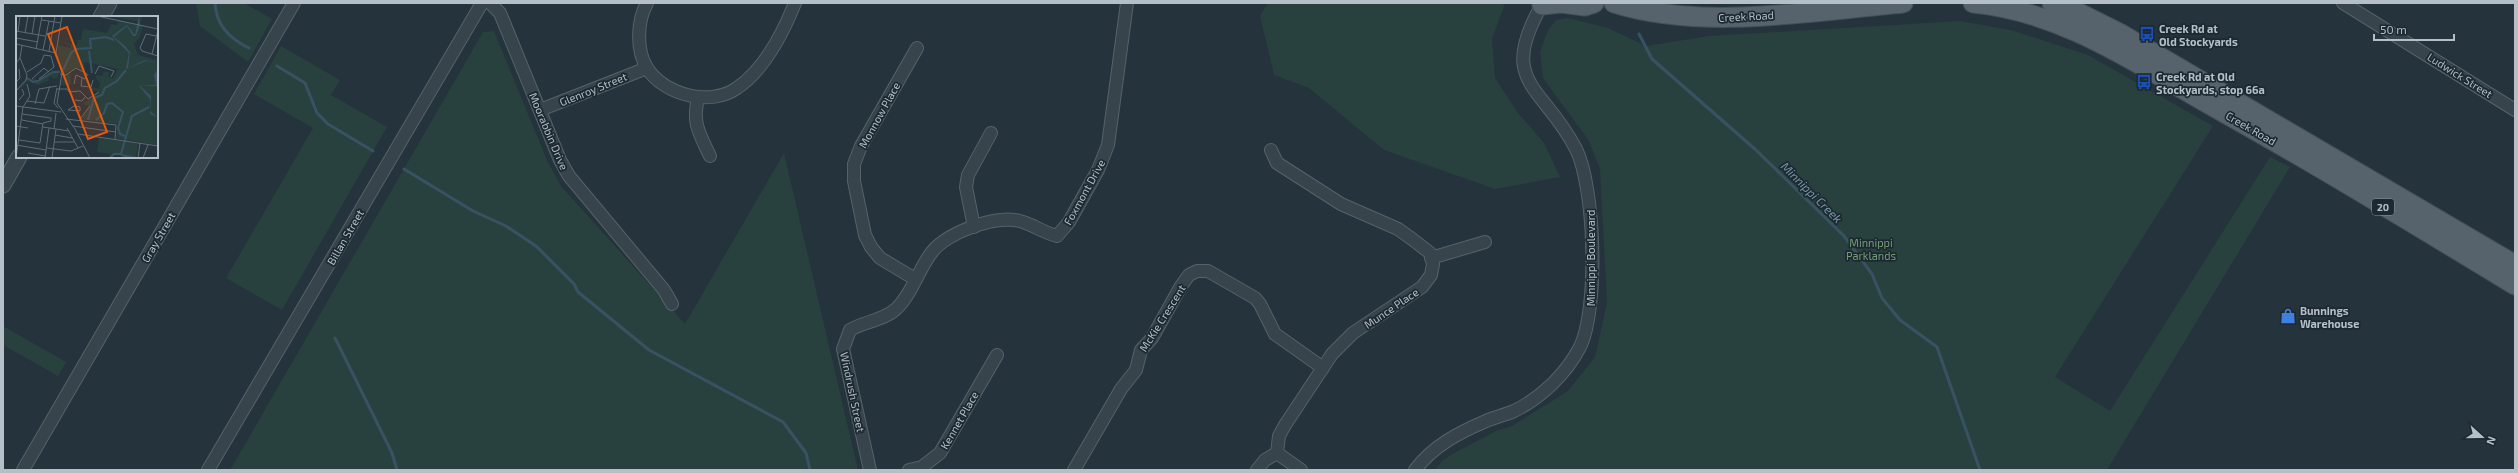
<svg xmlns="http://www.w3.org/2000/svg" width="2518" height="473" font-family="'Exo 2',sans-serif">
  <rect width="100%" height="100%" fill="#24333c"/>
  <g fill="#29413e">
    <polygon points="196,3 244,3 272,19 248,62 200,26"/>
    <polygon points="1268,3 1505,3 1492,39 1495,78 1518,113 1544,143 1560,177 1495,189 1384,150 1309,88 1274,75 1260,16"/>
    <polygon points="1568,18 1608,28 1646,46 1709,36 1960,21 2011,30 2088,55 2213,126 2055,377 2110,411 2270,157 2290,167 2107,470 1435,470 1443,460 1454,453 1496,431 1512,426 1568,391 1595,357 1607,303 1600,169 1589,141 1543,78 1540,52 1548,30 1556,20"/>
    <polygon points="494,31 546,158 560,185 685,324 784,153 858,470 230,470 483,32"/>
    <polygon points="281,46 340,80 331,95 387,127 282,310 226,278 313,128 254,94"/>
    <polygon points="3,326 66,362 58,376 3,345"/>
  </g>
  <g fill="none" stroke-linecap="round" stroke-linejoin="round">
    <g stroke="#395263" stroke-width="3">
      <path d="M215,3C216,25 230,39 249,48"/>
      <polyline points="1639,34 1652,59 1756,150 1844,236 1872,274 1882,298 1900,320 1937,347 1980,470"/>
      <polyline points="277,66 305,83 317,113 328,124 373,151"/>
      <polyline points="404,169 473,211 506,226 536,246 574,284 578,292 649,350 783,422 806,453 810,470"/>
      <polyline points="335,338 392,453 397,470"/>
    </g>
    <defs>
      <g id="minor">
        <polyline points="490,3 500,13 560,160 569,176 664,290 672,304"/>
        <path d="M647,3C637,21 636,50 647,68C664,95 711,107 737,88C765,69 783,33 795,3"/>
        <polyline points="2343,3 2515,110"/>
        <path d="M698,98C692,123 699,133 710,156"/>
        <polyline points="540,110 647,68"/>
        <polyline points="1271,150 1277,163 1341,204 1398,229 1412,239 1430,253 1433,264 1431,275 1422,287 1353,333 1332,354 1285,425 1279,436 1277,453 1301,470"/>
        <polyline points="974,227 966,187 968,175 991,133"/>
        <polyline points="1431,258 1485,242"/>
        <polyline points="915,279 880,258 871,247 865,235 854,181 854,164 861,146 917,48"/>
        <polyline points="23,470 294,3"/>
        <polyline points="208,470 482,3"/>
        <path d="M870,470L843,349L850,330C865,321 883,321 896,309C911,296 919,268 932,252C947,232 999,213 1023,222C1035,226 1045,233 1057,236L1069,222L1098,170L1108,145L1127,3"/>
        <polyline points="909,470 922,467 940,453 997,355"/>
        <polyline points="1074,470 1121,389 1136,370 1141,350 1152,338 1181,286 1189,275 1197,271 1208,271 1255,298 1260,304 1275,334 1323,368"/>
        <polyline points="1257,470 1265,460 1277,453"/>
        <path d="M1415,470C1433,446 1458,433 1486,421C1495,417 1505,415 1514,411C1541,398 1566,374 1580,347C1599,308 1595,187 1576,149C1543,85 1496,83 1543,3"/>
      </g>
      <g id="tertiary">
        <polyline points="101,17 109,3"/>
        <polyline points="3,185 19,157"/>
      </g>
      <g id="primary">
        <polyline points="1562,3 1585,6 1594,3"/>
        <path d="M1614,3C1703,31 1811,11 1903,3"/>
        <path d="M1973,3C2060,11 2133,61 2207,103C2311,161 2413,223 2515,285"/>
        <polyline points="2052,3 2075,11 2121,34 2515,265"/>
        <polyline points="1542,5 1560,3"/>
      </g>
    </defs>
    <use href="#minor" stroke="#56626a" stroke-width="14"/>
    <use href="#tertiary" stroke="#56626a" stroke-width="17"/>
    <use href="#primary" stroke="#445058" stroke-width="21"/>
    <use href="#minor" stroke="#38444c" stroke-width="12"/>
    <use href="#tertiary" stroke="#38444c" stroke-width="15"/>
    <use href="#primary" stroke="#56636c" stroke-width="19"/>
  </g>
  <defs>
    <symbol id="bus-bare" viewBox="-9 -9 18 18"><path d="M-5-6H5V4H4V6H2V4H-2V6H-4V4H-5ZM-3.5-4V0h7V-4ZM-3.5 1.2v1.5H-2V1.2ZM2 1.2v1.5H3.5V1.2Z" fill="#1a4fb4" stroke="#1d2931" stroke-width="2.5" paint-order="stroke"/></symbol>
    <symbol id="shop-bare" viewBox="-9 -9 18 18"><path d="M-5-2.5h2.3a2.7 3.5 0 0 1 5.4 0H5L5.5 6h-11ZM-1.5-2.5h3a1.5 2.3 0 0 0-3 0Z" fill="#3f7fe0" stroke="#1d2931" stroke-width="2.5" paint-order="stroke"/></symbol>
  </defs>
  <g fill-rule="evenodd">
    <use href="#bus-bare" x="2136" y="23" width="22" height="22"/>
    <use href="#bus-bare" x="2133" y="71" width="22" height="22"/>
    <use href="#shop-bare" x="2277" y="305" width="22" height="22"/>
  </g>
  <g text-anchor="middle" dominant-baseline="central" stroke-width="3.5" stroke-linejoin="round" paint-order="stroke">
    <rect fill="#1d2931" stroke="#87929b" stroke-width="1" x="2372" y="199" width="22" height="16" rx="3"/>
    <g font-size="10" font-weight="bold" fill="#b4bfc8">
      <text x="2383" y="207">20</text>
    </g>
    <g font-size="11" fill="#b4bfc8" stroke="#1d2931">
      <text transform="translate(1746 16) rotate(-3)">Creek Road</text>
      <text transform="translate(2460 75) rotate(32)">Ludwick Street</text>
      <text transform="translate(593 89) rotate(-22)">Glenroy Street</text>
      <text transform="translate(879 115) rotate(-61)">Monnow Place</text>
      <text transform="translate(2251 128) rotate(30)">Creek Road</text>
      <text transform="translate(549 131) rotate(67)">Moorabbin Drive</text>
      <text transform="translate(1084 192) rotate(-61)">Foxmont Drive</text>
      <text transform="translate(158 237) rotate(-60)">Gray Street</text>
      <text transform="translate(345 237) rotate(-60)">Billan Street</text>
      <text transform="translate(1590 258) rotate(-90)">Minnippi Boulevard</text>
      <text transform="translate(1391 308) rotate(-34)">Munce Place</text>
      <text transform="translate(1162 318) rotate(-58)">McKie Crescent</text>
      <text transform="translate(853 392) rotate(78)">Windrush Street</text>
      <text transform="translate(959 420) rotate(-60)">Kennet Place</text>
    </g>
    <g font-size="11" font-weight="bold" fill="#b4bfc8" stroke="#1d2931" text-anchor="start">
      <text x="2159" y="28">Creek Rd at<tspan x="2159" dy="13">Old Stockyards</tspan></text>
      <text x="2156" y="76">Creek Rd at Old<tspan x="2156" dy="13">Stockyards, stop 66a</tspan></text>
      <text x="2300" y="310">Bunnings<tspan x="2300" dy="13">Warehouse</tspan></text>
    </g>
    <g font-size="11" fill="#729d75" stroke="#1d2931">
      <text x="1871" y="242">Minnippi<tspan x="1871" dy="13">Parklands</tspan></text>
    </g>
    <g font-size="12" font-style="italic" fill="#7596aa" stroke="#1d2931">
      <text transform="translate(1812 192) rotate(45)">Minnippi Creek</text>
    </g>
  </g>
  <g transform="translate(16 16)">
    <rect width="142" height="142" fill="#24333c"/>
    <path d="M91,0L124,1L126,0L125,6ZM102,4L127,10L124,21L118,28L122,39L142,44V129L100,122L102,108L65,103L74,90L66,88L84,76L76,74L75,71L83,73L84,67L80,62V59L86,60L88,55L94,57L92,60L97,63L102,53L70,46L68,47L69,56L61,51L48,58L41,41L42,29L54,32L55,29L42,25L61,29L62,24H65L67,13L91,17L95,8L101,9ZM43,54L42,61L38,63L34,60L32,65L22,69L12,65L0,77L11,62L22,64L36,55ZM54,55L55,69H44L47,60ZM83,122L122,128L120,142L98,138L92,142L95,138L81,136Z" fill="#29413e"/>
    <path d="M123,0L124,8L120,20H117L111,10L98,21L108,29L114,36L112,52L129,44L142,47L130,45L110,53L113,37L96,20L111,9L119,19ZM142,53L141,70H124L135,80L134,95L141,101L134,98V83L123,70L140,69L138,59Z" fill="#395263"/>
    <path fill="none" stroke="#395263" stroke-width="2" d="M73,35L76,57M47,54L55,37L60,33L75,32L74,23L90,21L98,24M11,62L17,66L22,65L37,56H44M72,104L78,82L86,79L89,72L101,65L110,54M80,104L88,97L91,88L96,87L107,96L102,112L104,118L109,120M105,139L120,142M94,142L98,138H105L116,100L133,91"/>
    <path fill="none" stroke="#5e6b74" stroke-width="1" d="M46,0L40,37L46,57L41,87L59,113L74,142M81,0L142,13M26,4L45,7M0,15L29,20M2,16L4,0M9,17L12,0M16,18L19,0M140,20L130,18L124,32L126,35L142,40M0,22L22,26M0,28L40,37M20,33L26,0M27,34L33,5M33,35L39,0M136,38L142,14M0,47L4,42L6,30M11,56L25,47L28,39L35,40L38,51L23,63M44,58L50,59L60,52L71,58M79,58L83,50L98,55L95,61M66,62L65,70L75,71L77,64M16,63L28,52L33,56M0,66L4,62L3,53M58,68L60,59L69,63L72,58M41,72L38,87L42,92M41,73H51L53,76L64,75L72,83L83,76M0,75L10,64L11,59L4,42M3,84L8,78L6,73M59,84L66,85L69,81M11,85L28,87L34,70M19,88L23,73L41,70M0,90L45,96M58,90L64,91V95L52,94ZM50,103L100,109L99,123M64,103L74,90M6,104L27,108M0,110L12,112M57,110L100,116M27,111L53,115M51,112L62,132M38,113L40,97M62,118L142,130M39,119L56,122M3,124L24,127L27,107L35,105V102L6,98M38,126H58M0,129L30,134M31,132L55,135L67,130M12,137L29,140M0,142L7,91L14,80L11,68M29,142L33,112M36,142L40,113M122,142L124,127M127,142L132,129"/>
    <path fill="#e8590c" fill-opacity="0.15" stroke="#e8590c" stroke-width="2" d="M51,11L91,116L72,123L32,18Z"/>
    <rect width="142" height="142" fill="none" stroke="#b4bfc8" stroke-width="2"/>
  </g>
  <rect width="2518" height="473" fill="none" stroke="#b4bfc8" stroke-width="8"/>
  <g transform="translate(2482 437) rotate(111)" stroke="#1d2931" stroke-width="3" paint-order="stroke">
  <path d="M0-3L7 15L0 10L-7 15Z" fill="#b4bfc8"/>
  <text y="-6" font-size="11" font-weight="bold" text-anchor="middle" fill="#b4bfc8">N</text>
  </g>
  <path d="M2374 34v6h80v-6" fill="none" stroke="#b4bfc8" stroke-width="2"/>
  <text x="2380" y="34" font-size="12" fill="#b4bfc8" stroke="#1d2931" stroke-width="3" paint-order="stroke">50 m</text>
</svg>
